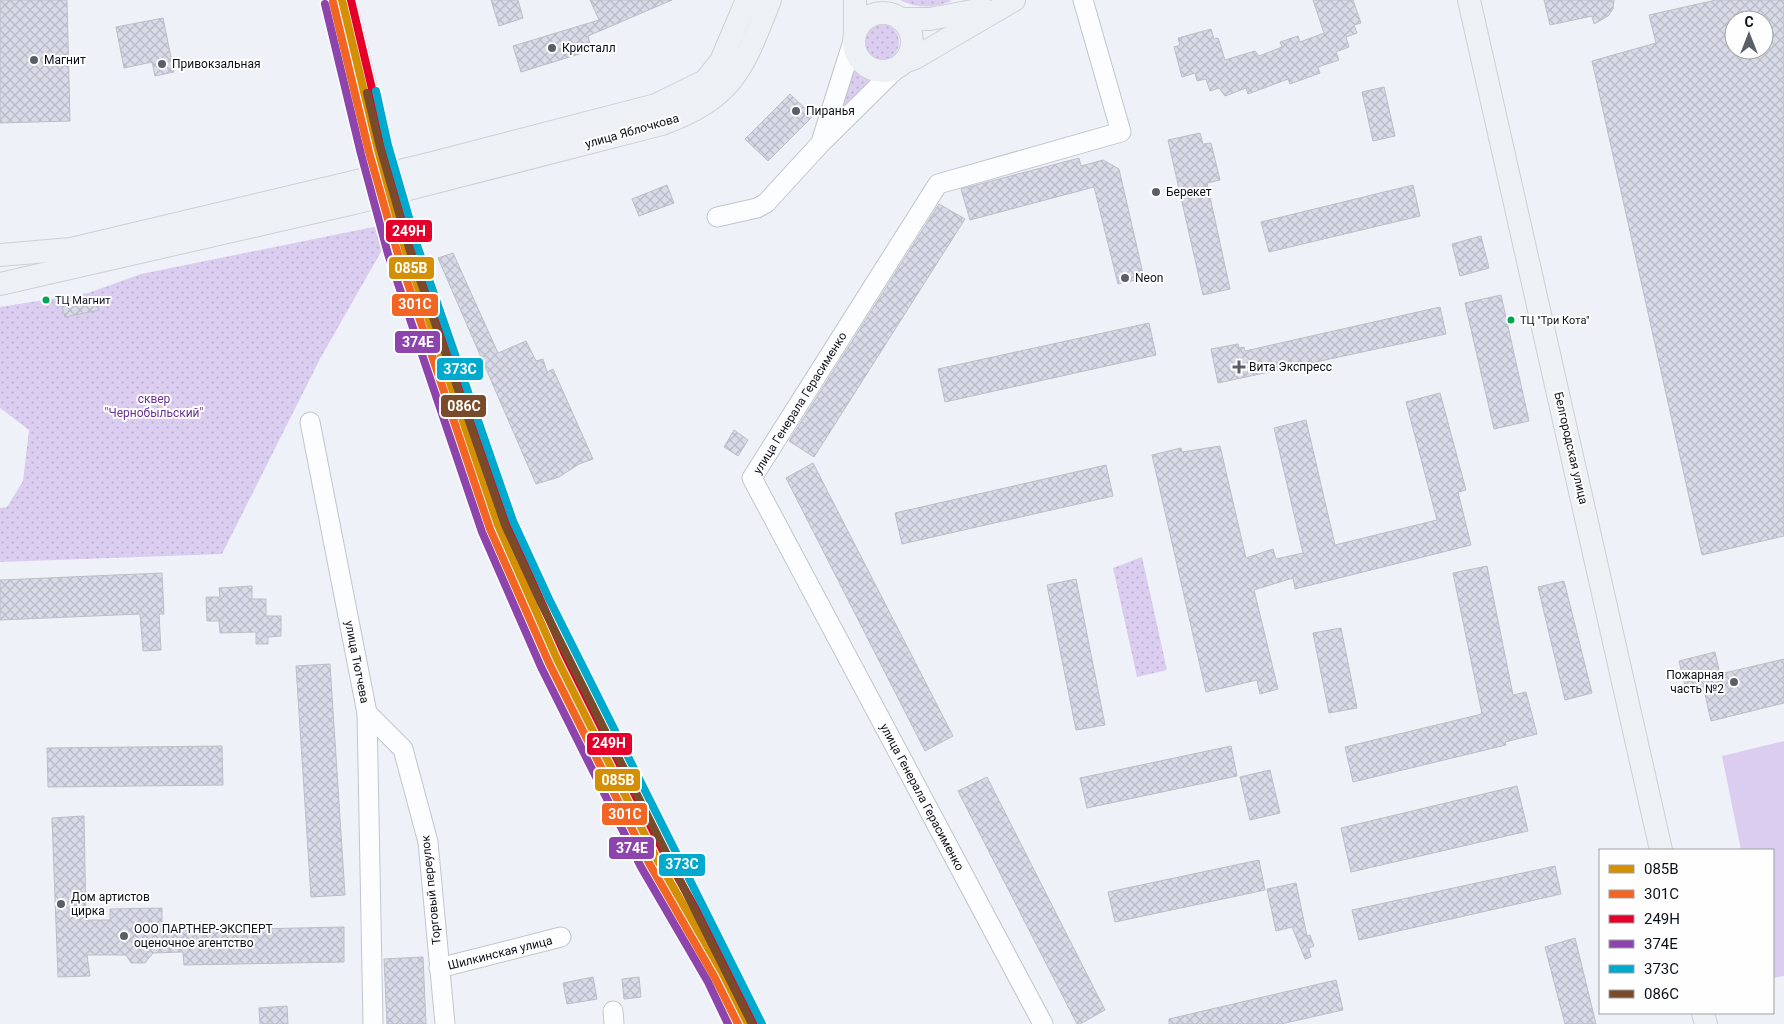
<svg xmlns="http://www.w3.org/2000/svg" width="1784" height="1024" font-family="Roboto,sans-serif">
  <defs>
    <pattern id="green-dots" width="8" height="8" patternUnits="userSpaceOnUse" patternTransform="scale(1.25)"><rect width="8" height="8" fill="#dbcdf0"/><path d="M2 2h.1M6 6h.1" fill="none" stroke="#bbafcd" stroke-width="1.8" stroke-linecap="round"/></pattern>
    <pattern id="building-cross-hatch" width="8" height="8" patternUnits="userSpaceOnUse" patternTransform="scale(1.25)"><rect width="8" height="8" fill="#d8dbe7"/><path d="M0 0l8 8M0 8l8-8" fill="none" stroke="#b8bbc6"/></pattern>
  </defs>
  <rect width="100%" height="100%" fill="#eef2f8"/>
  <g fill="url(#green-dots)">
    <path d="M900,0H949L952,1C934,8 918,9 900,0Z"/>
    <circle cx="881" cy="42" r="18"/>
    <path d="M852,60C860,70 867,73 880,75L838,112Z"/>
    <polygon points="398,222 321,357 222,554 0,562 0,508 7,507 23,481 29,430 0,408 0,307 88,293 141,274"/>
    <polygon points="1142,557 1167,670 1137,677 1113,568"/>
  </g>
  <polygon fill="#dbcdf0" points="1784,741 1784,976 1773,978 1773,850 1741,850 1722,756"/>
  <g fill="url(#building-cross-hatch)" stroke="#bcbec6" fill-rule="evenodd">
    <polygon points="0,0 67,0 70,121 0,123"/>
    <polygon points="491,0 518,0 523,18 499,26"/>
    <polygon points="590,0 672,0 588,36 592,50 521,72 513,46 599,20"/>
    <polygon points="1313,0 1353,0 1361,23 1354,25 1357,33 1346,37 1349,47 1336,52 1339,60 1318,67 1320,73 1290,84 1288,79 1248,94 1246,88 1225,96 1219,88 1210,91 1206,79 1197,81 1195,73 1182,77 1174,47 1180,45 1178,38 1211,29 1214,39 1218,38 1225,60 1255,51 1259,56 1282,47 1280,42 1298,36 1300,42 1324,33"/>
    <polygon points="1544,0 1614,0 1613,9 1608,16 1594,24 1592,16 1550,25"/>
    <path d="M1716,0H1784V536L1702,555L1592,61L1656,43L1649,15ZM1734,20H1764V50H1734Z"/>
    <polygon points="163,18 174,72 155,76 152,62 124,68 116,27"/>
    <polygon points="1384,87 1395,136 1373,141 1362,92"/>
    <polygon points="790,94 813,116 768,161 745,139"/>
    <polygon points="1200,133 1203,144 1211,143 1220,180 1207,183 1230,289 1203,295 1168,140"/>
    <polygon points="1079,158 1081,166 1103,160 1119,169 1144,278 1118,284 1094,187 970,220 961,189"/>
    <polygon points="667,185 674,203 639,216 632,199"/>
    <polygon points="1413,185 1420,216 1269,252 1261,222"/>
    <polygon points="939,204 965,219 814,457 789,441"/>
    <polygon points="1481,236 1489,268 1460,276 1452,244"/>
    <polygon points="453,253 498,353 526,341 536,361 543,359 547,372 553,369 593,459 579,464 559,477 536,484 438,258"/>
    <polygon points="1501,295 1529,421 1494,429 1465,303"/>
    <polygon points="96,296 99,310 65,317 61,304"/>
    <polygon points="1440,307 1446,334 1218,383 1211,349 1238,344 1239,348 1244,347 1245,351"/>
    <polygon points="1149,323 1156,355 945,402 938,369"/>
    <polygon points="1440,393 1466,490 1458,492 1471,545 1295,589 1293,578 1254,590 1278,689 1260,694 1257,680 1206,692 1152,455 1181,448 1182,452 1220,446 1246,558 1273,549 1276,559 1303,553 1274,428 1306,420 1335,545 1437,520 1406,402"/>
    <polygon points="734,430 748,440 738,456 724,447"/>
    <polygon points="813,463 953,736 925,751 786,478"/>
    <polygon points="1106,465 1113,496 902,544 895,513"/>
    <polygon points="1487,566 1513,695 1526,692 1537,734 1505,742 1506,745 1353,782 1345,747 1482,714 1453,573"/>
    <polygon points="162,573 164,614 159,614 161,650 143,651 140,614 0,620 0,580"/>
    <polygon points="1076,579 1105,725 1076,730 1047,585"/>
    <polygon points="1564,581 1592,693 1565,700 1538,587"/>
    <polygon points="252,586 252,599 266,599 266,616 281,616 281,636 268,637 268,644 256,644 256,632 220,633 219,621 207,621 206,597 220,597 219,588"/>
    <polygon points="1341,628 1357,708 1329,713 1313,633"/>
    <polygon points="1715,652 1720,674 1784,659 1784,703 1711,721 1704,690 1687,694 1679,661"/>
    <polygon points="330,664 345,895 311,897 296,666"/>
    <polygon points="222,746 223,785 48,787 47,748"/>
    <polygon points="1231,746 1237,776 1087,808 1080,778"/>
    <polygon points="1270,770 1280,813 1250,820 1240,777"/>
    <polygon points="987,777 1105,1010 1080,1024 1077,1024 958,791"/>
    <polygon points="1517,786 1528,831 1351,872 1341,828"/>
    <polygon points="84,816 86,920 110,920 110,909 162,908 162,931 344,927 344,962 184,965 183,952 153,953 145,963 131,963 126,955 87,955 90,976 58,977 52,818"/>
    <polygon points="1259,860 1265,890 1115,922 1108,892"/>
    <polygon points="1555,866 1561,894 1359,940 1352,910"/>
    <polygon points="1296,883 1307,936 1310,935 1314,946 1309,948 1311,957 1305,959 1292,927 1276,931 1267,889"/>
    <polygon points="1575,938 1596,1024 1565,1024 1545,947"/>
    <polygon points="423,957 426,1024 387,1024 384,959"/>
    <polygon points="593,977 597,999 567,1004 563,983"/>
    <polygon points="639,977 641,997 624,999 622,979"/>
    <polygon points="1336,980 1343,1010 1281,1024 1169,1024 1169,1019"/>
    <polygon points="287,1006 288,1024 260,1024 259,1008"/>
  </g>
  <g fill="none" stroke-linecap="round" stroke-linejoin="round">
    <defs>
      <g id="minor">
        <polyline points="822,139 853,41"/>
        <polyline points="717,217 757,208 766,203 821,143 898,67"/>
        <polyline points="310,422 367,713 373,1024"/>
        <polyline points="367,713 403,749 428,842 445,1024"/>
        <polyline points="439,968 561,937"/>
        <polyline points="613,1011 614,1024"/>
        <polyline points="1043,1024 752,478 938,184 1121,132 1083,0"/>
      </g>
      <g id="major">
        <polyline points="1469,0 1661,850"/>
        <circle cx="883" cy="42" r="29"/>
        <polyline points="900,19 930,19 983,9"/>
        <polyline points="855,33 855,0"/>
        <polyline points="904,62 915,58 1014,0"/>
        <polyline points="0,255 71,249 429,164 656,105 705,81 721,61 747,0"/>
        <path d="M0,284L354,203L662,124C735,97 743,68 770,0"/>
        <polyline points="1703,1013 1706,1024"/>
      </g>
    </defs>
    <use href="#minor" stroke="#c0c5cd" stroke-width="21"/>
    <use href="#major" stroke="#cdcfd3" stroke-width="24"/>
    <use href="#minor" stroke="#fcfdfe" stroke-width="19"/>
    <use href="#major" stroke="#edf1f5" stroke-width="22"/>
    <defs>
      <polyline id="rail" points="354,0 376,91"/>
    </defs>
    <use href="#rail" stroke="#cccdcf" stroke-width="5.5"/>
    <use href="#rail" stroke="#fefefe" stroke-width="4" stroke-dasharray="11" stroke-linecap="butt"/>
    <defs>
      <polyline id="rail-1" points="342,0 378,150 405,249 498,525 557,659 657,859 723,974 748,1024"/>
      <polyline id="rail-2" points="333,2 369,152 397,251 490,529 549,663 649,863 715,978 738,1024"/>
      <polyline id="rail-3" points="351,0 386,148 413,246 506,522 565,655 665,855 731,970 756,1020"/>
      <polyline id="rail-4" points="325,4 361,154 388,254 482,532 541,667 641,867 708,982 728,1024"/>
      <polyline id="rail-5" points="376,91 388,145 417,245 513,521 549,599 762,1024"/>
      <polyline id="rail-6" points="367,93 380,147 409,248 505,525 541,603 752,1024"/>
    </defs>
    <use href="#rail-1" stroke="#fefefe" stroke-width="11"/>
    <use href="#rail-2" stroke="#fefefe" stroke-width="11"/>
    <use href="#rail-3" stroke="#fefefe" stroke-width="11"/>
    <use href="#rail-4" stroke="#fefefe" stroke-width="11"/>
    <use href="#rail-5" stroke="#fefefe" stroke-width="11"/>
    <use href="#rail-6" stroke="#fefefe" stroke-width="11"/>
    <use href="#rail-1" stroke="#d49004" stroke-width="8"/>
    <use href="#rail-2" stroke="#f26522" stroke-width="8"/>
    <use href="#rail-3" stroke="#e4002b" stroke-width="8"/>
    <use href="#rail-4" stroke="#8e44ad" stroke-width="8"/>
    <use href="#rail-5" stroke="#00a9ce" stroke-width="8"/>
    <use href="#rail-6" stroke="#7a4b2a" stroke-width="8"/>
  </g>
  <g fill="#5a5f67" stroke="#fefefe" stroke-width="2">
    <circle cx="552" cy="48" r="5"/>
    <circle cx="34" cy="60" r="5"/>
    <circle cx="162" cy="64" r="5"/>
    <circle cx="796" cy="111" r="5"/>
    <circle cx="1156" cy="192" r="5"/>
    <circle cx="1125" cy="278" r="5"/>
    <path d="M1236.5 359.5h5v5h5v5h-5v5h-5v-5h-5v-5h5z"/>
    <circle cx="1734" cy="682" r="5"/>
    <circle cx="61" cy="904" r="5"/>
    <circle cx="124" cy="936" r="5"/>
  </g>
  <g fill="#00a651" stroke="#fefefe" stroke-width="2">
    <circle cx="46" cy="300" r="4.5"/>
    <circle cx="1511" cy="320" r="4.5"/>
  </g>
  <g text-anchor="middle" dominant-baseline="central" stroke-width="4" stroke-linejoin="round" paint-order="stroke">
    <g font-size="11" fill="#0b1019" stroke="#fefefe" text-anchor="start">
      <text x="55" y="300">ТЦ Магнит</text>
      <text x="1520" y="320">ТЦ "Три Кота"</text>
    </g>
    <g font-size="12" fill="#0b1019" stroke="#fefefe" text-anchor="start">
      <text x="562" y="48">Кристалл</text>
      <text x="44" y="60">Магнит</text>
      <text x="172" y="64">Привокзальная</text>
      <text x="806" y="111">Пиранья</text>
      <text x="1166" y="192">Берекет</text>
      <text x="1135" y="278">Neon</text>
      <text x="1249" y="367">Вита Экспресс</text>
      <text x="1724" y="675" text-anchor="end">Пожарная<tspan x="1724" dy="14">часть №2</tspan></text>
      <text x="71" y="897">Дом артистов<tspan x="71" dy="14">цирка</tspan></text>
      <text x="134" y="929">ООО ПАРТНЕР-ЭКСПЕРТ<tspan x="134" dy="14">оценочное агентство</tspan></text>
    </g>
    <g font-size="12" fill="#0b1019" stroke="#fefefe">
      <text transform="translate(632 131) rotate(-16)">улица Яблочкова</text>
      <text transform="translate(800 403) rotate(-58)">улица Генерала Герасименко</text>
      <text transform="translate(1571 448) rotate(77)">Белгородская улица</text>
      <text transform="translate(357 662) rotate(79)">улица Тютчева</text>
      <text transform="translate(922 797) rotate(62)">улица Генерала Герасименко</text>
      <text transform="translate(431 890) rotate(-96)">Торговый переулок</text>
      <text transform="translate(500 953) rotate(-14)">Шилкинская улица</text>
    </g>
    <g font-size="12" fill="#693192" stroke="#fefefe">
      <text x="154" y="399">сквер<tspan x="154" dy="14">"Чернобыльский"</tspan></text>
    </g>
  </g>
  <g stroke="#fefefe" stroke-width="2">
    <rect x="385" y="219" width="48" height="24" rx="5" fill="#e4002b"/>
    <rect x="388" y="256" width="47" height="24" rx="5" fill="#d49004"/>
    <rect x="391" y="293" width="48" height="24" rx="5" fill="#f26522"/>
    <rect x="394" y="330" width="47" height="24" rx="5" fill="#8e44ad"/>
    <rect x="436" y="357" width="48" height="24" rx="5" fill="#00a9ce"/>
    <rect x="440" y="394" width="47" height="24" rx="5" fill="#7a4b2a"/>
    <rect x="586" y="732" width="47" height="24" rx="5" fill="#e4002b"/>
    <rect x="594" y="768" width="47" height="24" rx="5" fill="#d49004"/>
    <rect x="601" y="802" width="47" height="24" rx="5" fill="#f26522"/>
    <rect x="608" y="836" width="47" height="24" rx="5" fill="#8e44ad"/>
    <rect x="658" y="853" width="48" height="24" rx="5" fill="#00a9ce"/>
  </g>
  <g font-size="14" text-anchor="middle" font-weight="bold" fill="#fff">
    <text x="409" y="236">249Н</text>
    <text x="411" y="273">085В</text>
    <text x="415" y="309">301С</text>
    <text x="418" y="347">374Е</text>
    <text x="460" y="374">373C</text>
    <text x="464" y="411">086С</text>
    <text x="609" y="748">249Н</text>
    <text x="618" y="785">085В</text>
    <text x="625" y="819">301С</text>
    <text x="632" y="853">374Е</text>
    <text x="682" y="869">373C</text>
  </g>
  <rect x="1599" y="849" width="175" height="165" fill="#fefefe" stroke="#9d9fa2"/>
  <rect x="1609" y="865" width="25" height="8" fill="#d49004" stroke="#9d9fa2"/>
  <text x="1644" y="874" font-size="15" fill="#0b1019">085В</text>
  <rect x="1609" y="890" width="25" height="8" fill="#f26522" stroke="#9d9fa2"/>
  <text x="1644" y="899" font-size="15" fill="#0b1019">301С</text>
  <rect x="1609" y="915" width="25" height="8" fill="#e4002b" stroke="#9d9fa2"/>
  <text x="1644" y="924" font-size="15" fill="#0b1019">249Н</text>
  <rect x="1609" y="940" width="25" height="8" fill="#8e44ad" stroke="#9d9fa2"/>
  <text x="1644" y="949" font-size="15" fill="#0b1019">374Е</text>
  <rect x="1609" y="965" width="25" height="8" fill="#00a9ce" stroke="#9d9fa2"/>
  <text x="1644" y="974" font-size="15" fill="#0b1019">373C</text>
  <rect x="1609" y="990" width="25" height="8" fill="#7a4b2a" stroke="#9d9fa2"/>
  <text x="1644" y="999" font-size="15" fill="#0b1019">086С</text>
  <g transform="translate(1749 35)"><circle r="24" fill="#fefefe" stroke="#9d9fa2"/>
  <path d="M0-4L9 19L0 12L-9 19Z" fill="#5a5f67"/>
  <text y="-8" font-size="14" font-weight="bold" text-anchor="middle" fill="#0b1019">С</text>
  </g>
</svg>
